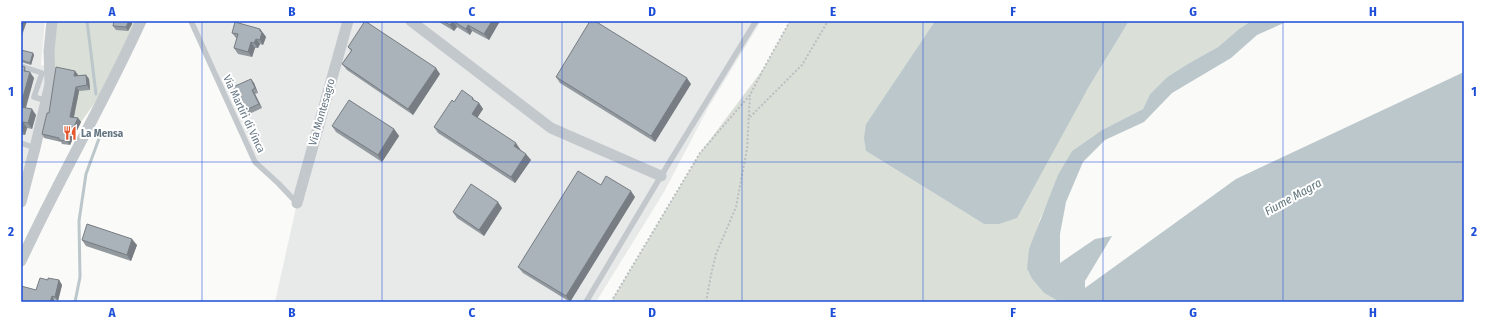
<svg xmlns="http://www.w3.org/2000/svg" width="1485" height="323" font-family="'Fira Sans Condensed',sans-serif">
  <rect width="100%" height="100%" fill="#fafaf8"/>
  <g fill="#e8e9e9">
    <polygon points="21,21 45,21 41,65 45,66 48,84 21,189"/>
    <polygon points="191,21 761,21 708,108 664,192 596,302 275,302 297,203 255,162"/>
  </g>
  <g fill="#dadfd7">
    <polygon points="55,21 137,21 104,90 81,122 73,121 77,101 55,97 52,51"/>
    <polygon points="790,21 935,21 866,124 866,151 984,224 999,224 1087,90 1129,21 1251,21 1239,29 1218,47 1191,62 1167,77 1150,94 1143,109 1102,130 1072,151 1040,219 1027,269 1032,279 1044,293 1058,301 1055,302 611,302 700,153 764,68"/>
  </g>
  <g fill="#bbc7cb">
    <polygon points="935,21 1129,21 1087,90 1017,218 999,224 984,224 866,151 864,138 866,124"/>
    <polygon points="1251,21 1288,21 1257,35 1231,58 1172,93 1144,122 1105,140 1083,162 1066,202 1060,234 1060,263 1095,239 1112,236 1085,281 1085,288 1236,179 1464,72 1464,302 1055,302 1058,301 1044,293 1032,279 1027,269 1029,249 1058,175 1072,151 1102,130 1143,109 1150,94 1167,77 1191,62 1218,47 1239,29"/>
  </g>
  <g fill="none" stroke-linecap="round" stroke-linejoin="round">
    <g stroke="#bbc7cb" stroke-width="3">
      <polyline points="87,21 96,94"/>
      <polyline points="75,302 80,277 79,221 86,174 101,133"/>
    </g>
    <g stroke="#bbbfc2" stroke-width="2" stroke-dasharray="2 2" stroke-linecap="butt">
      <polyline points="750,117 802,65 828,21"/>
      <polyline points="611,302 700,153 750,95 764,68 790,21"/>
      <polyline points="706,302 711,275 716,254 736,207 747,149 750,95"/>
    </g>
    <g stroke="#c3c8cc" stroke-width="5.5">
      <polyline points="191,21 255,162 278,183 297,203"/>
      <polyline points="21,66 42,73 34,97 47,101"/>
      <polyline points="21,143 35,148"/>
      <polyline points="586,302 661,176 756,21"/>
    </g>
    <g stroke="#c3c8cc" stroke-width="11">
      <polyline points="411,21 551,128 661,176"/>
      <polyline points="21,202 35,148 50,84 49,51 52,21"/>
      <polyline points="297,203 348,21"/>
      <path d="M21,261C58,180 104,103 141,21"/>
    </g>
  </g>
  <g fill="#929a9f">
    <polygon points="114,21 132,21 132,24 128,31 116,30 113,26"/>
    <polygon points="438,21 500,21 489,40 472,31 470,35 457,27 454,31 439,22"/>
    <polygon points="260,29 266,37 263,45 260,44 258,48 255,48 252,57 238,54 234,48 237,38 236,38 232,33"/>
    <polygon points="348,47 440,74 413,115 347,70 342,64 351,51"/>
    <polygon points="21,51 34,55 31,65 21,62"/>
    <polygon points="21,66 28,72 34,78 26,108 36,115 32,129 27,128 25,135 21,135"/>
    <polygon points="75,71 78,75 78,76 86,75 89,79 90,90 79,91 74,117 78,118 81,122 70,145 62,144 61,142 44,138 42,134 49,113"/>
    <polygon points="556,77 691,84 655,142 560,83"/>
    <polygon points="251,79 254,83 258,93 255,94 262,108 247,115 244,111"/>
    <polygon points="473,98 476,102 479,103 483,109 477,117 520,149 531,160 515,183 438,133 434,127"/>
    <polygon points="332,126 394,129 399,136 382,162 336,132"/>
    <polygon points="601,185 635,197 570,302 523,273 518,267"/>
    <polygon points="502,208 484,236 457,218 453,212"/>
    <polygon points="82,240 137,245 131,261 86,246"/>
    <polygon points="48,280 59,280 62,285 58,301 36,290"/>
  </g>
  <g fill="#777d82">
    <polygon points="21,21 27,21 21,38"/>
    <polygon points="129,21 132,21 132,24 128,31 126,27"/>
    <polygon points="453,21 457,27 454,31 450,25"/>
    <polygon points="492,21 500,21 489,40 484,34"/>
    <polygon points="468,25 472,31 470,35 466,29"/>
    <polygon points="260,29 266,37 263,45 260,40"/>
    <polygon points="256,39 260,44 258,48 254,43"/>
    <polygon points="251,42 255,48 252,57 248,52"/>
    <polygon points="33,53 34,55 31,65 30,63"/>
    <polygon points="436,68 440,74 413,115 408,109"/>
    <polygon points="75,71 78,75 77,81 74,76"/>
    <polygon points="30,72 34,78 24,113 21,108 21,104"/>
    <polygon points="86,75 89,79 90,90 87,85"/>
    <polygon points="687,78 691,84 655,142 651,136"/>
    <polygon points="251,79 254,83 258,93 255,88"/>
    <polygon points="76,87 79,91 73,121 70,117"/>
    <polygon points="252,90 255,94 262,108 259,104"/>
    <polygon points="479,103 483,109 476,120 472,114"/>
    <polygon points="32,109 36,115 32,129 28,123"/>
    <polygon points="78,118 81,122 70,145 67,141"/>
    <polygon points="23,122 27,128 25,135 21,130"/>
    <polygon points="394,129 399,136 382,162 378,155"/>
    <polygon points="516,143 520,149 518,152 514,146"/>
    <polygon points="526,154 531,160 515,183 511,177"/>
    <polygon points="631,191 635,197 570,302 566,296"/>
    <polygon points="498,202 502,208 484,236 479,230"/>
    <polygon points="132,239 137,245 131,261 127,255"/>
    <polygon points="59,280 62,285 58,301 55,297"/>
    <polygon points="52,296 55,301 55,302 50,302"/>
  </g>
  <g fill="#aab3b9" stroke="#777d82">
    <polygon points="114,21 129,21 126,27 113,26"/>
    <polygon points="365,21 436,68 408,109 342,64 352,50 348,47"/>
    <polygon points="443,21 453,21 450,25"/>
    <polygon points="453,21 492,21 484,34 468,25 466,29"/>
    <polygon points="590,21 595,21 687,78 651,136 556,77"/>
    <polygon points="235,22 260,29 260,31 262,32 260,40 256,39 254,43 251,42 248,52 234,48 238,34 232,33"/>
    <polygon points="21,50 33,53 30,63 21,60"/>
    <polygon points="21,66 25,67 24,71 30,72 21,104"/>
    <polygon points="56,67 75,71 74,76 86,75 87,85 76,87 70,117 78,118 67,141 59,140 59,138 42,134 47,113 49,113"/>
    <polygon points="251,79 255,88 252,90 259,104 244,111 233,87"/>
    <polygon points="462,90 473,98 472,99 479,103 472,114 516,143 514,146 526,154 511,177 434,127 452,100 454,102"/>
    <polygon points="349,100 394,129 378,155 332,126"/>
    <polygon points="21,107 32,109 28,123 23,122 21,130"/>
    <polygon points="578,171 601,185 606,176 631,191 566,296 518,267"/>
    <polygon points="471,184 498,202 479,230 453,212"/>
    <polygon points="87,224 132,239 127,255 82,240"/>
    <polygon points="40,278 48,280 48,278 59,280 55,297 52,296 50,302 21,302 21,286 36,290"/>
  </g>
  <path fill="none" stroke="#1d4ed8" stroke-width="1" stroke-opacity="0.55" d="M202,21V302M382,21V302M562,21V302M742,21V302M923,21V302M1103,21V302M1283,21V302M21,162H1464"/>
  <defs>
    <symbol id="restaurant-bare" viewBox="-9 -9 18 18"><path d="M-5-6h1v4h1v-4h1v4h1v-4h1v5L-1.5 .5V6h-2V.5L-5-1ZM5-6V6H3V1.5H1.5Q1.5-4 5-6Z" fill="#e4572e" stroke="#fff" stroke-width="2.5" paint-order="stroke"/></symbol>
  </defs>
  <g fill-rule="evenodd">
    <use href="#restaurant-bare" x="60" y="123" width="20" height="20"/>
  </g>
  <g text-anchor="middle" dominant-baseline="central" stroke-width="4" stroke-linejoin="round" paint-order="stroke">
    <g font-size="11" fill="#657683" stroke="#fff">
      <text transform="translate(322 112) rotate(-74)">Via Montesagro</text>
      <text transform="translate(244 114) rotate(65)">Via Martiri di Vinca</text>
    </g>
    <g font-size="11" font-weight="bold" fill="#657683" stroke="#fff" text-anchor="start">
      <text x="81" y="133">La Mensa</text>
    </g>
    <g font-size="12" font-style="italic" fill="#60757c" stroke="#fff">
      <text transform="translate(1293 197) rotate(-29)">Fiume Magra</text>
    </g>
  </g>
  <rect width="1485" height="323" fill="none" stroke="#ffffff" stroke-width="44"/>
  <rect x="22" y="22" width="1441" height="279" fill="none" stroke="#1d4ed8" stroke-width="1.5"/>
  <g font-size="13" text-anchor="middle" font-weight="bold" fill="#1d4ed8">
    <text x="112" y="16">A</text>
    <text x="292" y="16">B</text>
    <text x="472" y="16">C</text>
    <text x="652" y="16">D</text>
    <text x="833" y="16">E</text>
    <text x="1013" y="16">F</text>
    <text x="1193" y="16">G</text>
    <text x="1373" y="16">H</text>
    <text x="11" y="96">1</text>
    <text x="1474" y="96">1</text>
    <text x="11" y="236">2</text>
    <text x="1474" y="236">2</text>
    <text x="112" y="317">A</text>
    <text x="292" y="317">B</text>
    <text x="472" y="317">C</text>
    <text x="652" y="317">D</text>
    <text x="833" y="317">E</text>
    <text x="1013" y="317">F</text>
    <text x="1193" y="317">G</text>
    <text x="1373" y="317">H</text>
  </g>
</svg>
